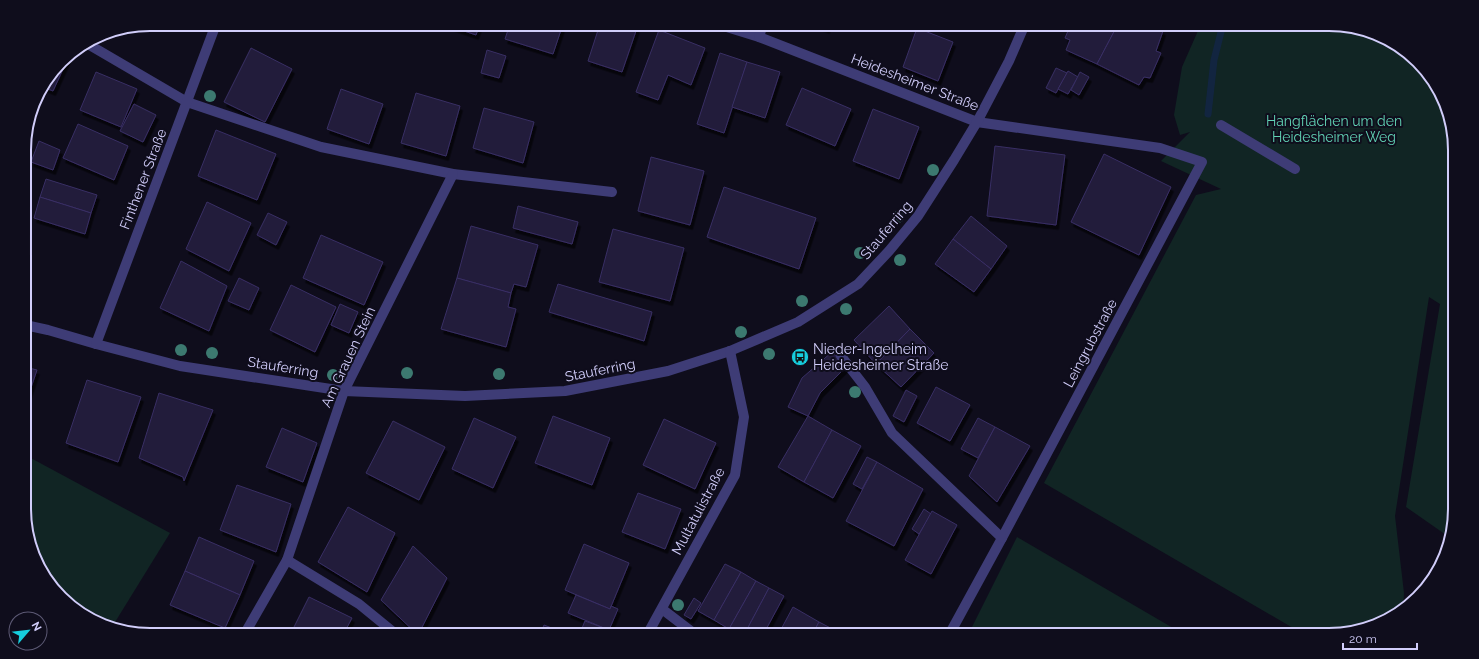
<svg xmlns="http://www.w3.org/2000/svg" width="1479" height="659" font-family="Raleway,sans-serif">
  <defs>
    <filter id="shadow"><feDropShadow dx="2.5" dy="4.5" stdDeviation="0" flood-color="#0009"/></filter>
  </defs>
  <rect width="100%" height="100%" fill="#0f0d1c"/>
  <g fill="#112524">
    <polygon points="1201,24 1329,24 1377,34 1429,74 1454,134 1455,509 1449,537 1406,507 1440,304 1429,297 1395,516 1404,593 1403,610 1369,628 1337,635 1305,635 1044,483 1196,195 1221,189 1161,161 1190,132 1180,135 1174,115 1182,67"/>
    <polygon points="27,456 170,533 112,627 102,625 50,586 25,525 25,462"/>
    <polygon points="1017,537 1185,635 968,635"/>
  </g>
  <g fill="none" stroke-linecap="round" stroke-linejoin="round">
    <polyline stroke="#122540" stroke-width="7" points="1208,114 1214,60 1223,24"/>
  </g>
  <g fill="#211b3b" stroke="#392f64" filter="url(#shadow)">
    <polygon points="444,24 480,24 476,35"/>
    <polygon points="510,24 563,24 553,54 505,39"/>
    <polygon points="600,24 624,24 637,28 622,72 588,61"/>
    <polygon points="813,24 829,24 827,29"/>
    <polygon points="1071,24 1118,24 1097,64 1066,50 1070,40 1065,38"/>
    <polygon points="1118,24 1151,24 1163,31 1156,51 1161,53 1150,78 1144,77 1139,85 1097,64"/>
    <polygon points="917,28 953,42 938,81 903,67"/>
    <polygon points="659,30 705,48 691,85 668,75 658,100 636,92"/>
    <polygon points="251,48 292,69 265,122 224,102"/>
    <polygon points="487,50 506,56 499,78 481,73"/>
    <polygon points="720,53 747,62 724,133 697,124"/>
    <polygon points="70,54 53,91 43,87 67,56"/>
    <polygon points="747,62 780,72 765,118 732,107"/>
    <polygon points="1056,68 1067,73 1056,93 1046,88"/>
    <polygon points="1068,71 1078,77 1068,94 1058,89"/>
    <polygon points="96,72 137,89 121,127 80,110"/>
    <polygon points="1080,72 1089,77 1079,95 1071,90"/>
    <polygon points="802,88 851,109 835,146 786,125"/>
    <polygon points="341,89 383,104 369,144 327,129"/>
    <polygon points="416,93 460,106 446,156 401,143"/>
    <polygon points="134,104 156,115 143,142 120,131"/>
    <polygon points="484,108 534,122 523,163 473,148"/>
    <polygon points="873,109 919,127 899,179 853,161"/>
    <polygon points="78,124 128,146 114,180 63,158"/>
    <polygon points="216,130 276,154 257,200 198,176"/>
    <polygon points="39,141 60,150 53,170 31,162"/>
    <polygon points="995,146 1065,155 1056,225 987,216"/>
    <polygon points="1104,154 1171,187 1139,255 1071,222"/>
    <polygon points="651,157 704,171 690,225 638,211"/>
    <polygon points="46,179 97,195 91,213 40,197"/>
    <polygon points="724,187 816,218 799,269 707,237"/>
    <polygon points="40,197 91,213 85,234 34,218"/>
    <polygon points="207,202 251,223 229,271 186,249"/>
    <polygon points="518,206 578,222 572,244 513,228"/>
    <polygon points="268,213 287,222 276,245 257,235"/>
    <polygon points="971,216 1007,246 991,269 953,239"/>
    <polygon points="471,226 538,245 526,287 514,284 511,293 457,278"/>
    <polygon points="613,229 684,248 670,301 599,282"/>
    <polygon points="321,235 383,262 364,305 303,278"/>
    <polygon points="953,239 991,269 974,292 935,264"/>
    <polygon points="181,261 227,286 209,331 160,308"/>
    <polygon points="239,278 259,288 249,310 228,301"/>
    <polygon points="457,278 511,293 508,307 516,309 506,347 441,329"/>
    <polygon points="558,284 652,312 644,341 549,312"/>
    <polygon points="291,285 336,307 315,352 270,330"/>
    <polygon points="340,304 358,312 349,333 331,325"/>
    <polygon points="889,306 910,329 876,364 854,340"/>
    <polygon points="910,329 934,353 901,387 876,364"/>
    <polygon points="832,352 846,367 820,393 808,416 788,407 802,378"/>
    <polygon points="25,367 37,370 25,405"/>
    <polygon points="87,380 141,397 118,462 66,443"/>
    <polygon points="936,387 970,405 950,441 917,423"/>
    <polygon points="906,390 917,396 904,422 893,416"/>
    <polygon points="159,393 213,410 184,481 183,477 139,458"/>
    <polygon points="553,416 610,438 592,485 535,463"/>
    <polygon points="808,416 832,430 804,482 778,467"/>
    <polygon points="474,418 516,437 493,488 452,469"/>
    <polygon points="978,418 995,427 978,458 961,449"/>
    <polygon points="664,419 716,443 695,489 643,465"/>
    <polygon points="393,421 445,447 419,500 366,473"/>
    <polygon points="995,427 1030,446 997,502 969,476"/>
    <polygon points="282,428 317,443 303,482 266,467"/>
    <polygon points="832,430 861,446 833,498 804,482"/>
    <polygon points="867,457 877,462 862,489 853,484"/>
    <polygon points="877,462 923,489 894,546 846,521"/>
    <polygon points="237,485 291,504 276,552 220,530"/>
    <polygon points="638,493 681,509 665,549 622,532"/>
    <polygon points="348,507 395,533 367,592 318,562"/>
    <polygon points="924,509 931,514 919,534 912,529"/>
    <polygon points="932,511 957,525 931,574 905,560"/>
    <polygon points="199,537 254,561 240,595 185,571"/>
    <polygon points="584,544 629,563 610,609 565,590"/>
    <polygon points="413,546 447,578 418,635 381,600"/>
    <polygon points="725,564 741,572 714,620 698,611"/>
    <polygon points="185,571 240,595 225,628 170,605"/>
    <polygon points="741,572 756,581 729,629 714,620"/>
    <polygon points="756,581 769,588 744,635 739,635 729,629"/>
    <polygon points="769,588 784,596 763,635 744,635"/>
    <polygon points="576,595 610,609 611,606 618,609 609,630 568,613"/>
    <polygon points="309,597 352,618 343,635 290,635"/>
    <polygon points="694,598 701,603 691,619 684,615"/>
    <polygon points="793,607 819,622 812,635 778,635"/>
    <polygon points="585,621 609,630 607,635 585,635 580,633"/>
    <polygon points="819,622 844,635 812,635"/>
    <polygon points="544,625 570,635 540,635"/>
  </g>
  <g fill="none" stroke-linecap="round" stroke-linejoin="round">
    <g stroke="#3e3c76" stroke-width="10">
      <polyline points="717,24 759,37 977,122 1160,148 1202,162 1002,538 949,635"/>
      <polyline points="759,37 763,24"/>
      <polyline points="86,43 187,102 321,147 453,174 612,192"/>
      <polyline points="1221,125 1295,169"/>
      <polyline points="25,325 48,330 96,344 180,366 344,391 465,396 565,391 668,371 730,351 798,322 858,284 889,251 918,216 954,160 977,122 1009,61 1025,24"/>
      <polyline points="96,344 216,24"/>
      <polyline points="841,356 865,387 892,433 1002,538"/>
      <polyline points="287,560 359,604 397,635"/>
      <polyline points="662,609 696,635"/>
      <polyline points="244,635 287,560 344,391 453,174"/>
      <polyline points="647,635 735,475 744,417 730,351"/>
    </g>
  </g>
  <g fill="#3c7970">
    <circle cx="210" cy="96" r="6"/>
    <circle cx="933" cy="170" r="6"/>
    <circle cx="898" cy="217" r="6"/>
    <circle cx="860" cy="253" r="6"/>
    <circle cx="900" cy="260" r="6"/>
    <circle cx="802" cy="301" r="6"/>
    <circle cx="846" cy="309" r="6"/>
    <circle cx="741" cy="332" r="6"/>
    <circle cx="181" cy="350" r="6"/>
    <circle cx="212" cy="353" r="6"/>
    <circle cx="769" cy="354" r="6"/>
    <circle cx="407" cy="373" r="6"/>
    <circle cx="499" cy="374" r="6"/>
    <circle cx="333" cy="375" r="6"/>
    <circle cx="855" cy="392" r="6"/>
    <circle cx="678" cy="605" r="6"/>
  </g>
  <defs>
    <symbol id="bus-disc" viewBox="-11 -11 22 22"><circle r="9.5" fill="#16cddd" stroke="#0f0d1c"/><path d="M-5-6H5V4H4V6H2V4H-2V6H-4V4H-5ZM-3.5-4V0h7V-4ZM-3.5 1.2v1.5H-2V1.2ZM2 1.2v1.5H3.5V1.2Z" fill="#111"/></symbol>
  </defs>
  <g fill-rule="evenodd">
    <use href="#bus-disc" x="790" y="347" width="20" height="20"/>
  </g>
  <g text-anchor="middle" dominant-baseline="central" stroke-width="4" stroke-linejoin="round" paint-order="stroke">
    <g font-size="14" fill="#d1cdfa" stroke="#0f0d1c">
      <text transform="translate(915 82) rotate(21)">Heidesheimer Straße</text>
      <text transform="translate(143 179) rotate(-69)">Finthener Straße</text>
      <text transform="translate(886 230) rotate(-50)">Stauferring</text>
      <text transform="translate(1090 343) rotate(-62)">Leingrubstraße</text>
      <text transform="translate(348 357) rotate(-65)">Am Grauen Stein</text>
      <text transform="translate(283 367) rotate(9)">Stauferring</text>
      <text transform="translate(600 370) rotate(-11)">Stauferring</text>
      <text transform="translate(698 511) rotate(-62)">Multatulistraße</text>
    </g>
    <g font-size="14" fill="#61d2b4" stroke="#0f0d1c">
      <text x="1334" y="121">Hangflächen um den<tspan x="1334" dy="16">Heidesheimer Weg</tspan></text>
    </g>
    <g font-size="14" fill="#d1cdfa" stroke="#0f0d1c" text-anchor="start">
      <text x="813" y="349">Nieder-Ingelheim<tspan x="813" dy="16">Heidesheimer Straße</tspan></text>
    </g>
  </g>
  <path d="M0 0H1479V659H0ZM150 31H1329A119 119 0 0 1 1448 150V509A119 119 0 0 1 1329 628H150A119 119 0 0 1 31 509V150A119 119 0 0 1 150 31Z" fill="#0f0d1c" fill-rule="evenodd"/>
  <path fill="none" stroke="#d1cdfa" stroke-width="2" d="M150 31H1329A119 119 0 0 1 1448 150V509A119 119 0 0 1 1329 628H150A119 119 0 0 1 31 509V150A119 119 0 0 1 150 31Z"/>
  <g transform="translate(28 631) rotate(62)"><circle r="19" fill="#0f0d1c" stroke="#5d5a75"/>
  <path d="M0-3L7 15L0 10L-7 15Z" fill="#16cddd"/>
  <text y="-6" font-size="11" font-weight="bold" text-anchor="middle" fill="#d1cdfa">N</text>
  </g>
  <path d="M1343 643v6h74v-6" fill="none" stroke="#d1cdfa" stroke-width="2"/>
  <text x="1349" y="643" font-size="12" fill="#d1cdfa" stroke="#0f0d1c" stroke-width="3" paint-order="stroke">20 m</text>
</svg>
